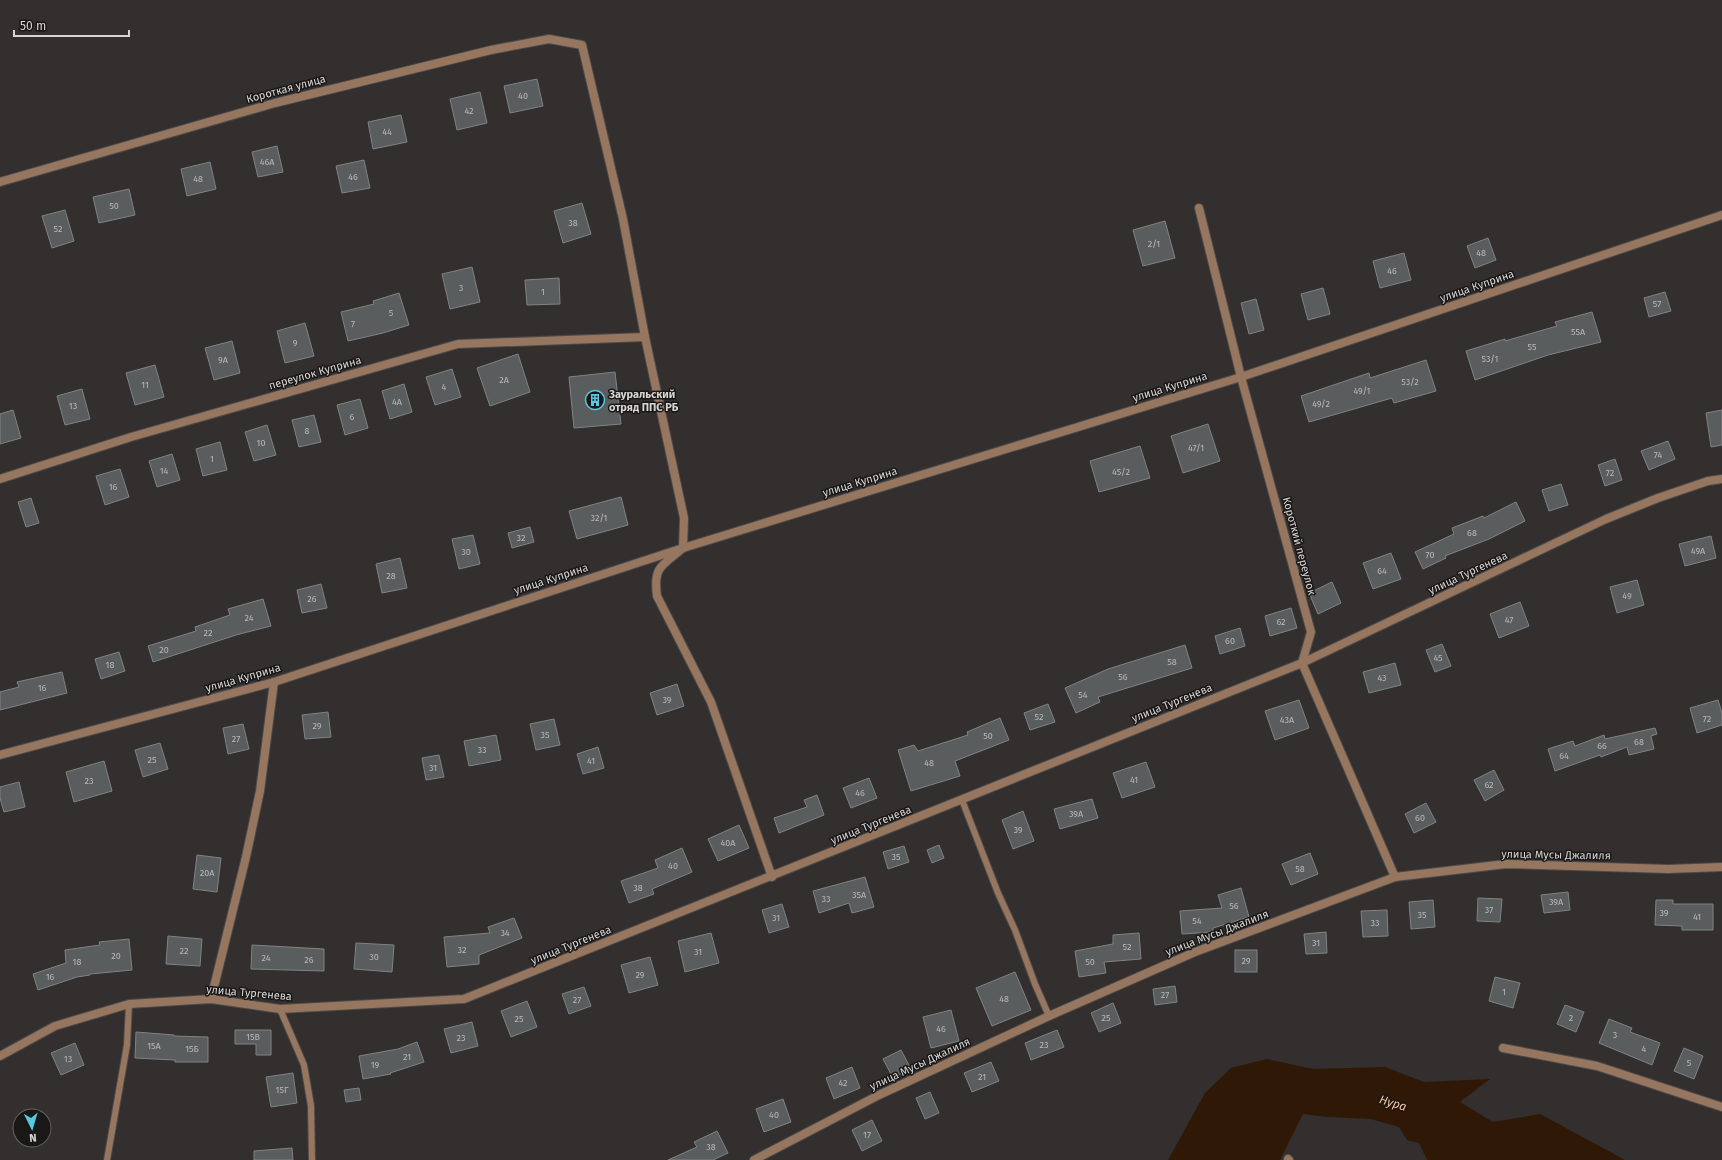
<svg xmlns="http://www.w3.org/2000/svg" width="1722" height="1160" font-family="'Fira Sans',sans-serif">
  <rect width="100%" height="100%" fill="#322f2e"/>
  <polygon fill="#2f1806" points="1267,1059 1313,1069 1385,1067 1424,1082 1490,1079 1460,1102 1493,1122 1540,1114 1625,1160 1427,1160 1419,1143 1407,1140 1399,1127 1371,1119 1328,1117 1303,1114 1280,1160 1168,1160 1205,1093 1231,1068"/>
  <g fill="#5a5d5e" stroke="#808384">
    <polygon points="537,79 543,106 510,113 504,86"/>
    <polygon points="480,92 487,123 457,130 450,99"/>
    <polygon points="401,115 407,142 373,149 368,122"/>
    <polygon points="277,146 283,172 258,177 252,152"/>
    <polygon points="364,160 370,188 342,193 336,166"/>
    <polygon points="210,162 216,189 187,196 181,169"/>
    <polygon points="129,189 135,215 99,223 93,197"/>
    <polygon points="582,203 591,234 563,243 554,211"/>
    <polygon points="65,210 74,241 52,248 42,216"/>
    <polygon points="1165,221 1175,258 1143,266 1133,230"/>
    <polygon points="1488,238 1496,260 1475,268 1467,246"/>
    <polygon points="1404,253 1411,280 1380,288 1373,261"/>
    <polygon points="472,267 480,302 450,309 442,274"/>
    <polygon points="559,278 560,304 527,305 525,280"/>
    <polygon points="1323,288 1330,314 1308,320 1301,294"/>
    <polygon points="1665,292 1671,311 1649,317 1644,298"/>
    <polygon points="399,293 409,325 383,333 348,341 341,312 374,304 373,301"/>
    <polygon points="1256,299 1264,330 1249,334 1241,303"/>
    <polygon points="1592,312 1601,342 1548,355 1475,380 1466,351 1505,339 1505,341 1557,326 1555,322"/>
    <polygon points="305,323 314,356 285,363 277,331"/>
    <polygon points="232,341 240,373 214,380 205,348"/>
    <polygon points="518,354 530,392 490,406 477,368"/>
    <polygon points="1426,360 1436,391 1394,403 1392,398 1309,422 1301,396 1369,373 1370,378"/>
    <polygon points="155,365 164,397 135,405 126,373"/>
    <polygon points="452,369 461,397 435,405 426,377"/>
    <polygon points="615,372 621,424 574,428 569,377"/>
    <polygon points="404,384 412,412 390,419 382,391"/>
    <polygon points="82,389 90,419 65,425 57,396"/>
    <polygon points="360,399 368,428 345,435 337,405"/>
    <polygon points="13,410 21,438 0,444 0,414"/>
    <polygon points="1722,410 1722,445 1711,447 1706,413"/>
    <polygon points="314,415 321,442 299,447 292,420"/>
    <polygon points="1208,424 1220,461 1183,473 1171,436"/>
    <polygon points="267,425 276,455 254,461 245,432"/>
    <polygon points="1668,441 1675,459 1649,470 1641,451"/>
    <polygon points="220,442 227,470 203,476 196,449"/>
    <polygon points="1140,446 1150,478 1099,492 1090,461"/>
    <polygon points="172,454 180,480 157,487 149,461"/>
    <polygon points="1615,459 1622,480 1605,486 1598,465"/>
    <polygon points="120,469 129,497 105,505 96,476"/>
    <polygon points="1561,484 1568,505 1549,511 1542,490"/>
    <polygon points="621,497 628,525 577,539 569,511"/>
    <polygon points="31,498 39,523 26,527 18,502"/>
    <polygon points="1516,502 1525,521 1489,539 1445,556 1446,558 1423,569 1415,552 1454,534 1452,528 1483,516 1484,518"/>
    <polygon points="530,527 534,542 512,548 508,533"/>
    <polygon points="473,535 480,564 459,569 452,539"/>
    <polygon points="1711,536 1716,558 1685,566 1679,544"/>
    <polygon points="1391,553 1401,579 1373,589 1363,563"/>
    <polygon points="400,558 407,588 382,593 376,564"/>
    <polygon points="1637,580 1644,605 1617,613 1610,587"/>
    <polygon points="1332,582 1341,603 1318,614 1309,593"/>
    <polygon points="321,584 327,608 302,613 297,590"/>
    <polygon points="263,599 271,626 236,635 153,662 148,646 196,631 195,627 230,615 228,609"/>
    <polygon points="1520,602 1529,626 1499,638 1490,614"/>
    <polygon points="1291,608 1297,628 1270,636 1265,616"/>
    <polygon points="1240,628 1245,646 1220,654 1215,636"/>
    <polygon points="1442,644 1451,666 1435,672 1426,650"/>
    <polygon points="1185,645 1192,668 1098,697 1100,702 1076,713 1065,688 1108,669"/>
    <polygon points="119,652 125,671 101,679 95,659"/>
    <polygon points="1395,663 1401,685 1369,693 1363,672"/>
    <polygon points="62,672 67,693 0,710 0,692 19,687 17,682"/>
    <polygon points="677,684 684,706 657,715 650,693"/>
    <polygon points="1299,700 1309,728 1275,740 1265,711"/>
    <polygon points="1718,700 1722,713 1722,725 1697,733 1690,708"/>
    <polygon points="1048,704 1055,722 1030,730 1024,713"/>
    <polygon points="328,712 331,737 305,739 302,715"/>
    <polygon points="1000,718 1009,740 955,761 960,776 911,791 898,750 914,745 918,751 968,735 967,732"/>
    <polygon points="554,719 560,745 536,750 530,724"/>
    <polygon points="243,724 249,749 228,754 223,728"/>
    <polygon points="1655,728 1657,734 1651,736 1654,749 1629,755 1627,747 1601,757 1600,755 1555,771 1548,749 1573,741 1575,746 1604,735 1605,739"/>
    <polygon points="496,735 501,760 469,766 464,741"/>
    <polygon points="160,743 168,769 143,777 135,750"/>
    <polygon points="598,747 604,768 583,774 577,754"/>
    <polygon points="439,755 444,777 426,780 422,758"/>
    <polygon points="104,761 112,791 74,802 66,772"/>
    <polygon points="1146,762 1155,787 1122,798 1113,773"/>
    <polygon points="1494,770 1504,790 1485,801 1474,780"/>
    <polygon points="869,778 877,798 851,808 843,788"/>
    <polygon points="19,782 25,807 4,812 0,798 0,787"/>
    <polygon points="817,795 824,815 779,833 774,818 807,807 804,800"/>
    <polygon points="1092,799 1098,818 1060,829 1054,809"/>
    <polygon points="1426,803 1436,822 1414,833 1405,814"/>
    <polygon points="1023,811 1034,841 1013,849 1002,820"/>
    <polygon points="739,825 749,848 718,861 708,839"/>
    <polygon points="939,845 944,858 932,863 927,850"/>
    <polygon points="904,846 909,862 888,869 883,852"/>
    <polygon points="682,848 692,872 652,889 654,894 629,903 621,881 658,868 655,860"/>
    <polygon points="1310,853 1318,874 1291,885 1282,864"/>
    <polygon points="197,855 221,858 217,892 193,889"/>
    <polygon points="865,877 874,907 852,913 849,903 819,913 813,891"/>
    <polygon points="1241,888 1249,917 1213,928 1213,932 1182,934 1180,911 1222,908 1218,895"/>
    <polygon points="1568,892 1570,910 1544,913 1541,895"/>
    <polygon points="1478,898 1502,899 1500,922 1477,921"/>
    <polygon points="1433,900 1435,927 1411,929 1409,902"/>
    <polygon points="1656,900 1673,900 1673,904 1713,904 1713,930 1682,930 1682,926 1655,925"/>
    <polygon points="782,904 789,927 769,933 762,910"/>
    <polygon points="1387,910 1388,936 1363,937 1361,911"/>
    <polygon points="514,918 522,938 479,955 479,964 447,967 444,937 490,933 488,927"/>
    <polygon points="1326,932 1327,953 1306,954 1304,934"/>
    <polygon points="711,933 719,963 685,972 678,941"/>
    <polygon points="1139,933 1141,959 1104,962 1106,973 1079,977 1075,951 1113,944 1113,935"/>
    <polygon points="168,936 202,939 200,966 166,964"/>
    <polygon points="129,939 132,970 90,974 90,975 77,977 38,990 33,974 66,963 65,950 100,945 99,942"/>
    <polygon points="356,943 394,945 392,972 354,969"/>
    <polygon points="252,945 324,949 324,971 251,969"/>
    <rect x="1235" y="950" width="22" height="22"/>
    <polygon points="650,957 658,985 629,993 621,965"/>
    <polygon points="1015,972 1031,1010 992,1026 976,988"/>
    <polygon points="1495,977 1520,983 1513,1008 1489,1001"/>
    <polygon points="1175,986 1177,1002 1155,1005 1153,989"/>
    <polygon points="584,987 591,1006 569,1014 562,994"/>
    <polygon points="527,1001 537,1027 511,1037 501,1011"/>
    <polygon points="1113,1003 1121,1023 1099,1032 1091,1013"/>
    <polygon points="1565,1005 1584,1012 1576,1032 1557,1024"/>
    <polygon points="951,1010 959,1041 931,1048 923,1017"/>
    <polygon points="1609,1019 1632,1028 1630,1032 1660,1043 1652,1065 1599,1043"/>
    <polygon points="472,1022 478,1046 451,1053 444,1029"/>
    <polygon points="235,1030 271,1030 271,1055 256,1055 256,1044 235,1044"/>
    <polygon points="1057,1030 1064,1047 1031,1060 1025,1043"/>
    <polygon points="136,1032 174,1035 174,1036 208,1037 208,1062 175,1062 175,1060 135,1058"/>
    <polygon points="417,1042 424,1062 390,1073 391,1074 363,1079 359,1056 398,1049"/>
    <polygon points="75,1043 84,1065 61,1075 51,1053"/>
    <polygon points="1684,1048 1703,1056 1694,1079 1674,1071"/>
    <polygon points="901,1050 911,1069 893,1078 883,1059"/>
    <polygon points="991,1062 999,1081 972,1092 964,1073"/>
    <polygon points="852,1067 860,1088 834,1099 826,1078"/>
    <polygon points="293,1073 297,1103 271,1107 266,1077"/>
    <polygon points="359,1088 361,1100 346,1102 344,1090"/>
    <polygon points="930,1092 939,1113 925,1119 916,1098"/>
    <polygon points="783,1099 791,1122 764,1132 756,1109"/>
    <polygon points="872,1120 882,1141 862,1151 852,1130"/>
    <polygon points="717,1131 728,1153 713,1160 668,1160 697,1147 694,1142"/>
    <polygon points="292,1148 293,1160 254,1160 254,1151"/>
  </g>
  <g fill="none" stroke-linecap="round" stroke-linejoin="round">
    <defs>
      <g id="lane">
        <polyline points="962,800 998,893 1015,930 1035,984 1049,1016"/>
        <polyline points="280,1009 304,1065 311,1106 312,1160"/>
        <polyline points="107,1160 127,1045 129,1004"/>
      </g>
      <g id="street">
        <path d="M0,182L275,103L491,50L549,39L582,45L623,219L645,337L684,518L683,548C662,566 653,566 657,596L711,702L772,877"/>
        <polyline points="1199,208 1241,377 1311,632 1302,663 1395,877"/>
        <polyline points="0,479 131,437 458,344 645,337"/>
        <polyline points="0,755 274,682 683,548 1241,377 1722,215"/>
        <polyline points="211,999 246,857 260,791 274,682"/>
        <polyline points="1503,1048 1597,1066 1722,1107"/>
        <polyline points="0,1056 55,1026 129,1004 211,999 280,1009 464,999 1302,663 1606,519 1658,498 1708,481 1722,479"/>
        <polyline points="1288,1159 1289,1160"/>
        <polyline points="754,1160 879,1095 1049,1016 1195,952 1395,877 1506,864 1668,869 1722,867"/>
      </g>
    </defs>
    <use href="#lane" stroke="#4d4a49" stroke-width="8"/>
    <use href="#street" stroke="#4d4a49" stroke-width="10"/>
    <use href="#lane" stroke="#96765f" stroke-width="6"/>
    <use href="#street" stroke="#96765f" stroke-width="8"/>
  </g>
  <defs>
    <symbol id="building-ring" viewBox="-11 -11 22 22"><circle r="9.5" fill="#191817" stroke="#56c9e0" stroke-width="1.5"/><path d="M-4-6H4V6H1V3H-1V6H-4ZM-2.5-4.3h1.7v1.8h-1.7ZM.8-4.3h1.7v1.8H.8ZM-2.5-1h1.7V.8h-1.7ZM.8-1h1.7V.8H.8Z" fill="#56c9e0"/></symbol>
  </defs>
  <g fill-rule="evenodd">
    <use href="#building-ring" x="584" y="389" width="22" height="22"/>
  </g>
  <g text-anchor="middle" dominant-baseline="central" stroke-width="3" stroke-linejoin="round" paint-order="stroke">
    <g font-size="9" fill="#b8b8b7">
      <text x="523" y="96">40</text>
      <text x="469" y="111">42</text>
      <text x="387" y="132">44</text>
      <text x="267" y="162">46А</text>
      <text x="353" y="177">46</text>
      <text x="198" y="179">48</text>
      <text x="114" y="206">50</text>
      <text x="573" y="223">38</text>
      <text x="58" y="229">52</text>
      <text x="1154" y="244">2/1</text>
      <text x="1481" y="253">48</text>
      <text x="1392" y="271">46</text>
      <text x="461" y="288">3</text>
      <text x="543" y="292">1</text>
      <text x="1657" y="304">57</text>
      <text x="391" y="313">5</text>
      <text x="353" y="324">7</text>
      <text x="1578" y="332">55А</text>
      <text x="295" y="343">9</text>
      <text x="1532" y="347">55</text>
      <text x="1490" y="359">53/1</text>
      <text x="223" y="360">9А</text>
      <text x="504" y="380">2А</text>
      <text x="1410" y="382">53/2</text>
      <text x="145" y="385">11</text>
      <text x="444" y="387">4</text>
      <text x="1362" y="391">49/1</text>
      <text x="397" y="402">4А</text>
      <text x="1321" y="404">49/2</text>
      <text x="73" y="406">13</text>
      <text x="352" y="417">6</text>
      <text x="307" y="431">8</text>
      <text x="261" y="443">10</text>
      <text x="1196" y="448">47/1</text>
      <text x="1658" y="455">74</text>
      <text x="212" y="459">1</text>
      <text x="164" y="471">14</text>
      <text x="1121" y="472">45/2</text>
      <text x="1610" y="473">72</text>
      <text x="113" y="487">16</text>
      <text x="599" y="518">32/1</text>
      <text x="1472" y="533">68</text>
      <text x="521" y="538">32</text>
      <text x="1698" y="551">49А</text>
      <text x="466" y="552">30</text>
      <text x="1430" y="555">70</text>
      <text x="1382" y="571">64</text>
      <text x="391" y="576">28</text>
      <text x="1627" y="596">49</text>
      <text x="312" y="599">26</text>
      <text x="249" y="618">24</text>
      <text x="1509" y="620">47</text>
      <text x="1281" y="622">62</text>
      <text x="208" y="633">22</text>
      <text x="1230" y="641">60</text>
      <text x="164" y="650">20</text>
      <text x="1438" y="658">45</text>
      <text x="1172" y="662">58</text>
      <text x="110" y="665">18</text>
      <text x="1123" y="677">56</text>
      <text x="1382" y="678">43</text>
      <text x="42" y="688">16</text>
      <text x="1083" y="695">54</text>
      <text x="667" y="700">39</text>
      <text x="1039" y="717">52</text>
      <text x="1707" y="719">72</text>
      <text x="1287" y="720">43А</text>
      <text x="317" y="726">29</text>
      <text x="545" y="735">35</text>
      <text x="988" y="736">50</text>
      <text x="236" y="739">27</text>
      <text x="1639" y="742">68</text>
      <text x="1602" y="746">66</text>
      <text x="482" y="750">33</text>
      <text x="1564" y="756">64</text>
      <text x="152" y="760">25</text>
      <text x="591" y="761">41</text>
      <text x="929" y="763">48</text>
      <text x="433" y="768">31</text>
      <text x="1134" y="780">41</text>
      <text x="89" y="781">23</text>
      <text x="1489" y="785">62</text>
      <text x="860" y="793">46</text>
      <text x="1076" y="814">39А</text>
      <text x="1420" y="818">60</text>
      <text x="1018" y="830">39</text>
      <text x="728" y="843">40А</text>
      <text x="896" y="857">35</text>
      <text x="673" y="866">40</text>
      <text x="1300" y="869">58</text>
      <text x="207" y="873">20А</text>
      <text x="638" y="888">38</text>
      <text x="859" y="895">35А</text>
      <text x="826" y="899">33</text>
      <text x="1556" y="902">39А</text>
      <text x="1234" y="906">56</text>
      <text x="1489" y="910">37</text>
      <text x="1664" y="913">39</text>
      <text x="1422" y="915">35</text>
      <text x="1697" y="917">41</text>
      <text x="776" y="918">31</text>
      <text x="1197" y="921">54</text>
      <text x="1375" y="923">33</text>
      <text x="505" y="933">34</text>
      <text x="1316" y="943">31</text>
      <text x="1127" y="947">52</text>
      <text x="462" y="950">32</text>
      <text x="184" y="951">22</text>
      <text x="698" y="952">31</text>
      <text x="116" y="956">20</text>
      <text x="374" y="957">30</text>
      <text x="266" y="958">24</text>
      <text x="309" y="960">26</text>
      <text x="1246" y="961">29</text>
      <text x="77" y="962">18</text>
      <text x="1090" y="962">50</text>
      <text x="640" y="975">29</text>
      <text x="50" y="977">16</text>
      <text x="1504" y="992">1</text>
      <text x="1165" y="995">27</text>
      <text x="1004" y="999">48</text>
      <text x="577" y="1000">27</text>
      <text x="1106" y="1018">25</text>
      <text x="1571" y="1018">2</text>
      <text x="519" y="1019">25</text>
      <text x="941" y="1029">46</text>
      <text x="1615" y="1035">3</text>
      <text x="253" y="1037">15В</text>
      <text x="461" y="1038">23</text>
      <text x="1044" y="1045">23</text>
      <text x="154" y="1046">15А</text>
      <text x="192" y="1049">15Б</text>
      <text x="1644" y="1049">4</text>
      <text x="407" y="1057">21</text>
      <text x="68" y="1059">13</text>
      <text x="1689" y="1063">5</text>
      <text x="375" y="1065">19</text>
      <text x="982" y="1077">21</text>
      <text x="843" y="1083">42</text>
      <text x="282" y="1090">15Г</text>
      <text x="774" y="1115">40</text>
      <text x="867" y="1135">17</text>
      <text x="711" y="1147">38</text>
    </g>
    <g font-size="11" fill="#d8d6d5" stroke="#191817">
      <text transform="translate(286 89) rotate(-15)">Короткая улица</text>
      <text transform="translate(1477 286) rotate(-19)">улица Куприна</text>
      <text transform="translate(315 373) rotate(-16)">переулок Куприна</text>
      <text transform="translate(1170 387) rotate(-17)">улица Куприна</text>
      <text transform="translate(860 482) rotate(-17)">улица Куприна</text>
      <text transform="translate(1299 546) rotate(75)">Короткий переулок</text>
      <text transform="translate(1468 573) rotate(-25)">улица Тургенева</text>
      <text transform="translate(551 579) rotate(-18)">улица Куприна</text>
      <text transform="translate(243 678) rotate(-16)">улица Куприна</text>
      <text transform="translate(1172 703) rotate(-22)">улица Тургенева</text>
      <text transform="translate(871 825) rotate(-22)">улица Тургенева</text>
      <text transform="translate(1556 855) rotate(1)">улица Мусы Джалиля</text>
      <text transform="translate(1217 933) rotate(-21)">улица Мусы Джалиля</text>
      <text transform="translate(571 945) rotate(-22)">улица Тургенева</text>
      <text transform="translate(249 993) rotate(5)">улица Тургенева</text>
      <text transform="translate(920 1064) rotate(-25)">улица Мусы Джалиля</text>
    </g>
    <g font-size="11" font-weight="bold" fill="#d8d6d5" stroke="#191817" text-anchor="start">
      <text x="609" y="394">Зауральский<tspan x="609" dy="13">отряд ППС РБ</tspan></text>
    </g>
    <g font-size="12" font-style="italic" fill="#fcc197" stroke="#191817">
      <text transform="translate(1393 1103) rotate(17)">Нура</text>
    </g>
  </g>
  <g transform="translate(32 1128) rotate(175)"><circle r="19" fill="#191817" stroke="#656463"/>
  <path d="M0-3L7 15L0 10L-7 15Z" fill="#56c9e0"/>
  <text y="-6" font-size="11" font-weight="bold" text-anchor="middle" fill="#d8d6d5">N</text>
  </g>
  <path d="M14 30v6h115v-6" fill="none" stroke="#d8d6d5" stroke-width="2"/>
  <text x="20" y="30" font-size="12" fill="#d8d6d5" stroke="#191817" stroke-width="3" paint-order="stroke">50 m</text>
</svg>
